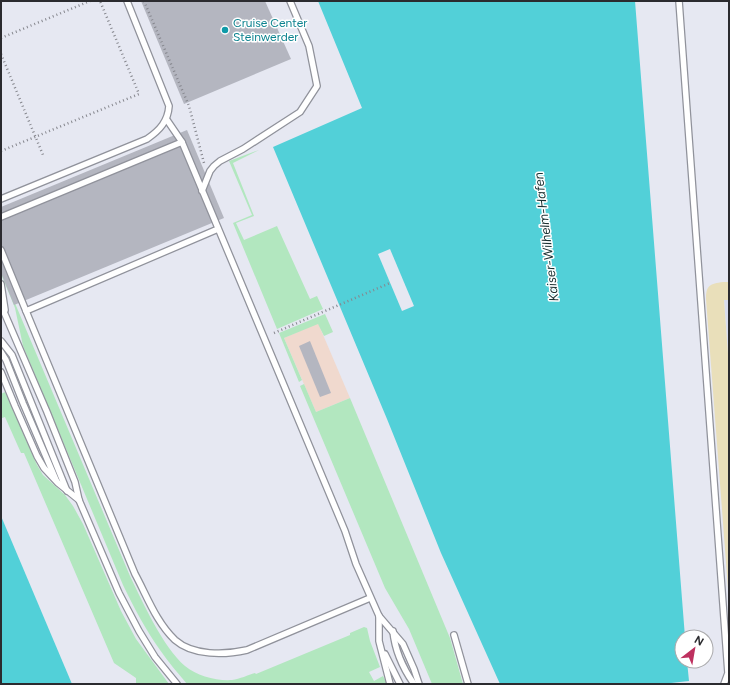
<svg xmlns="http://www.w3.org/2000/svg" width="730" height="685" font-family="Figtree,sans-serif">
  <rect width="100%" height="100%" fill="#e6e8f2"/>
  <polygon fill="#d9ddee" points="724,299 729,300 729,367"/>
  <polygon fill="#f0d9ce" points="318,323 350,398 316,412 284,338"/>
  <g fill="#b2e7bf">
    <polygon points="259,150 233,163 254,216 236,223 244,240 277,226 310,299 317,296 323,309 277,329 233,223 252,215 229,161"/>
    <path d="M1,270L130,576C143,603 163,647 185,666C197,676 216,681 232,680C240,679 248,675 255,673L256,674L350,635V633L364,627L367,628L370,641L380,667L369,672L374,681L383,676L387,684H187C178,673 168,662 160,650C146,630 134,608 123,585L23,346L15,308L1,274Z"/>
    <polygon points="325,314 333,332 324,336 318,324 284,338 302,380 299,382 279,333"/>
    <polygon points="304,384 316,412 350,398 450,638 463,684 432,684 409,629 385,588 300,386"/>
    <polygon points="5,392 37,465 43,475 65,495 73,506 83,524 121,611 136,639 169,684 137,684 136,683 136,678 114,663 24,453 21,453 5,417 2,418 1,416 1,394"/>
  </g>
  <path fill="#e9dfba" d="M723,282H729V300H724L729,367V602L706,299C706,285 710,284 723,282Z"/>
  <g fill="#52d0d8">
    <polygon points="318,1 635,1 685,637 682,637 682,661 687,661 689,681 662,684 500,684 441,553 387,419 273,147 362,108"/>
    <polygon points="1,516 72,684 1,684"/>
  </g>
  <polygon fill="#e6e8f2" points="390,249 414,306 402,311 378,254"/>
  <g fill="#b4b6c0">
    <polygon points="141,1 265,1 291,59 184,104"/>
    <polygon points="187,130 224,218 14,305 1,273 1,207"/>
    <polygon points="310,341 331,393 320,397 299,346"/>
  </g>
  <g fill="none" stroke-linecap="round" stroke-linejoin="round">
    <defs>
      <g id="service">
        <polyline points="679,1 728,673 724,684"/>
        <polyline points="167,120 182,142"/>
        <polyline points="202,191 210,171 214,166 220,161 243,149 300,112 317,86 309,46 290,1"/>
        <path d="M1,199L147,139C160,130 168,121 169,106L127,1"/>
        <polyline points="1,217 182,142 345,531 356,564 379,616 403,644 414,669 419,684"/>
        <polyline points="1,250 26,311 218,229"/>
        <polyline points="1,284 5,310"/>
        <polyline points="1,305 47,412 75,482 79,500 119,593 139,631 155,657 177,684"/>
        <path d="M26,311L135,574C147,596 156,622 175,640C193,656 225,655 247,650L370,598"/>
        <polyline points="1,341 12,355 67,491"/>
        <polyline points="1,352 6,360 23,403 56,480"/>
        <polyline points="1,372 15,406 37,456 44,468 58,483 79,500"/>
        <polyline points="379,616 379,641 390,684"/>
        <path d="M393,631C395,651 402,667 414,684"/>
        <polyline points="454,635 468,684"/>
        <polyline points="385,654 400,684"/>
      </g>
    </defs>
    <use href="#service" stroke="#90929b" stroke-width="8"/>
    <g stroke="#86878e" stroke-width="2.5" stroke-dasharray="1 3" stroke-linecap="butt">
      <polyline points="144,1 189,106 204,163"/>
      <polyline points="1,38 90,1"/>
      <polyline points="1,54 43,155"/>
      <polyline points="1,151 139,94 100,1"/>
      <polyline points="274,333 390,283"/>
    </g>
    <use href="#service" stroke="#fff" stroke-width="5.5"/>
  </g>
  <circle fill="#0f9aa8" stroke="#fff" stroke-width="1.5" cx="225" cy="30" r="4"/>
  <g text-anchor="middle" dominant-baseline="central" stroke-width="3" stroke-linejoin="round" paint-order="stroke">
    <g font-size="12" fill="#0d838f" stroke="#fff" text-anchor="start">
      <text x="233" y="23">Cruise Center<tspan x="233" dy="14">Steinwerder</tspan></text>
    </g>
    <g font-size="13" font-style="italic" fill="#1b3132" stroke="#fff">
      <text transform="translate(546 237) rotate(-97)">Kaiser-Wilhelm-Hafen</text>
    </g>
  </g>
  <rect width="730" height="685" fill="none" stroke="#2b2b2f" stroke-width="4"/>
  <g transform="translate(694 649) rotate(31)"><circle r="19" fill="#ffffff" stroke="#aaaaac"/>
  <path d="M0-3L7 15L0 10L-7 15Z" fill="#be305f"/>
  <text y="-6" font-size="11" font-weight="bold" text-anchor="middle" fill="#2b2b2f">N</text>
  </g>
</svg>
